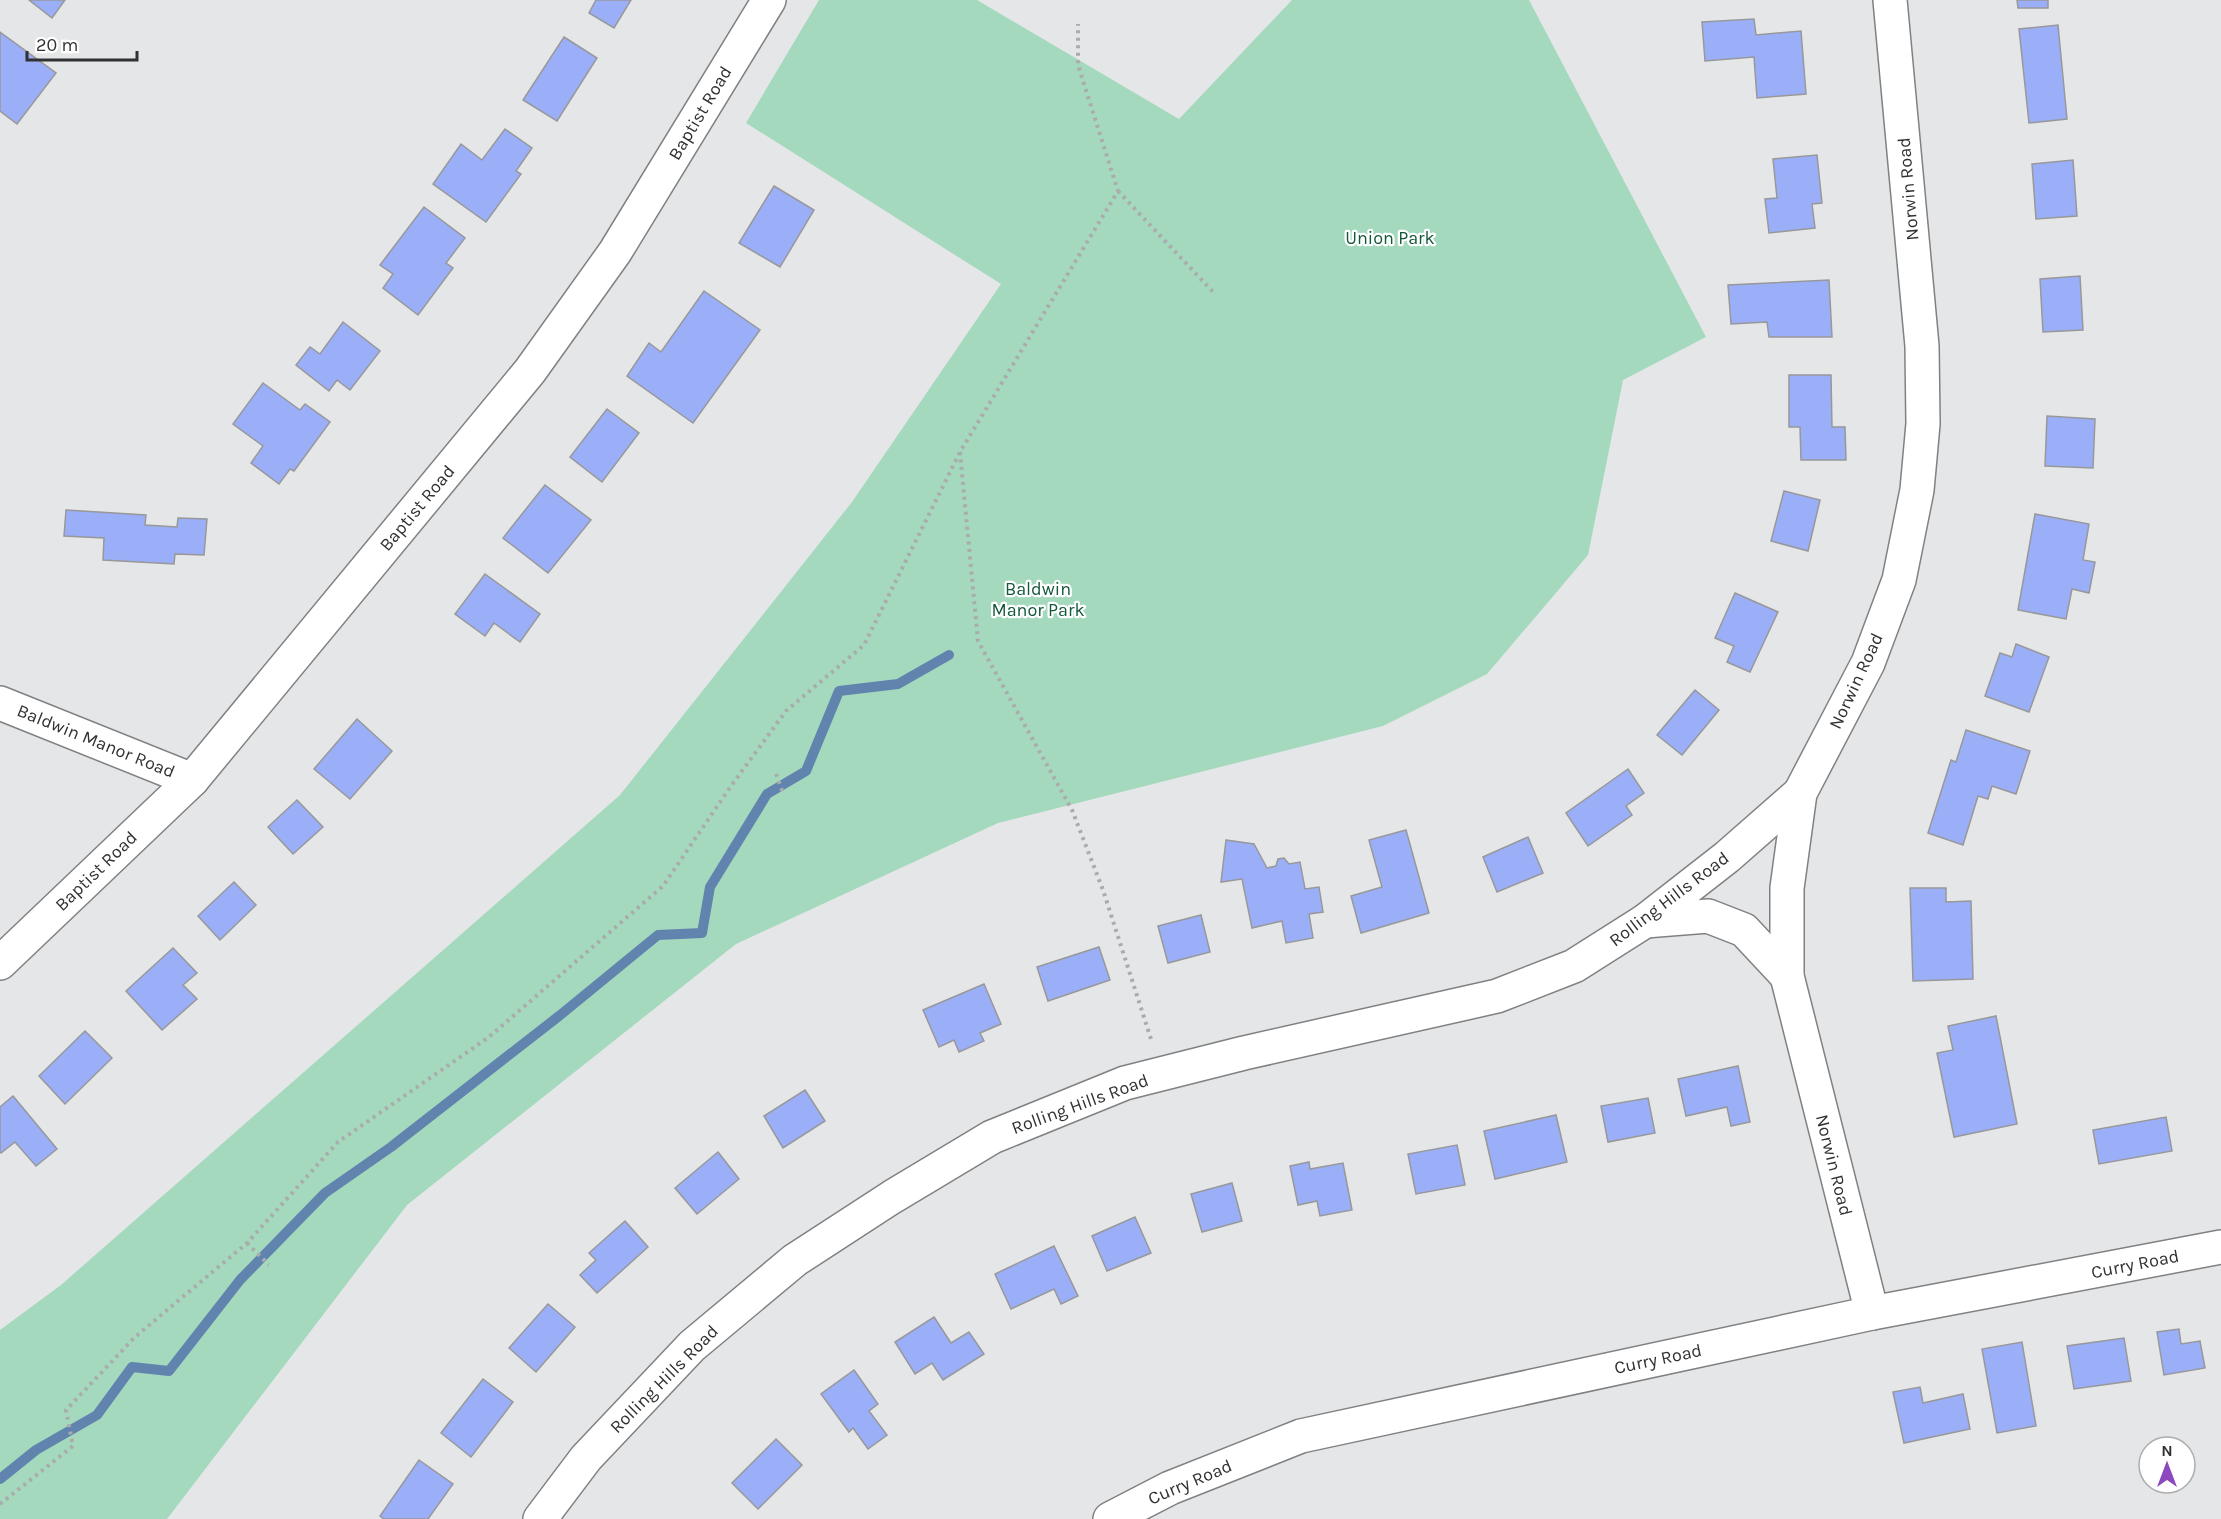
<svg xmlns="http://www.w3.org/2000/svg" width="2221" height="1519" font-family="Karla,sans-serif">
  <rect width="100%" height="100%" fill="#e5e6e8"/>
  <polygon fill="#a4d9bd" points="819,0 977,0 1179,119 1292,0 1529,0 1706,337 1623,380 1588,555 1487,674 1383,726 998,823 736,944 407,1205 167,1519 0,1519 0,1330 61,1285 620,795 852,502 1001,284 746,123"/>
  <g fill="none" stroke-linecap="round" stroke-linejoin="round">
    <polyline stroke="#6184af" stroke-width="10" points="0,1479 36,1450 97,1415 132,1367 169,1371 240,1280 325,1193 391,1147 559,1016 658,935 702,933 710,887 767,794 806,771 839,691 898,684 949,655"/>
  </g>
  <g fill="#9aaff7" stroke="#98989a" stroke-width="1.5">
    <polygon points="29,0 65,0 52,18"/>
    <polygon points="596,0 631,0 614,28 589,13"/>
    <polygon points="2017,0 2048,0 2048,8 2018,8"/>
    <polygon points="1754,19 1756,35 1801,31 1806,94 1757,98 1754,57 1705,61 1702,22"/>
    <polygon points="2058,25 2067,119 2029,123 2019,29"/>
    <polygon points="0,32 56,73 17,124 0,111"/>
    <polygon points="564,37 597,58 557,121 523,100"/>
    <polygon points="505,129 532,148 516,171 521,174 486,222 433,184 461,144 482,160"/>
    <polygon points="1817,155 1822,203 1812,204 1815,228 1769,233 1765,199 1777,198 1773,159"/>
    <polygon points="2073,160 2077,216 2036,219 2032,164"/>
    <polygon points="774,186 814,210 780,267 739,243"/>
    <polygon points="424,207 465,238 446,263 453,268 418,315 383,288 393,274 380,265"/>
    <polygon points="2080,276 2083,330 2043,332 2040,279"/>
    <polygon points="1829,280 1832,337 1769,337 1767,322 1731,324 1728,285"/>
    <polygon points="704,291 760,330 693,423 627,376 649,343 661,352"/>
    <polygon points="343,322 380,351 350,390 337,380 329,391 296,365 310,347 320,354"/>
    <polygon points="1789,375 1831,375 1832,427 1845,427 1846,460 1801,460 1800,427 1789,427"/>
    <polygon points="263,383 300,410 305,404 330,422 294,471 290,469 279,484 251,463 263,446 233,424"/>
    <polygon points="607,409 639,433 602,482 570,457"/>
    <polygon points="2047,416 2095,419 2093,468 2045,466"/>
    <polygon points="545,485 591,520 548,573 503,538"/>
    <polygon points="1784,491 1820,500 1808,551 1771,541"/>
    <polygon points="66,510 146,515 145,525 177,527 178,518 207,519 204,555 175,554 174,564 103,560 104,538 64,536"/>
    <polygon points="2035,514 2089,524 2083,560 2095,562 2089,593 2072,589 2066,619 2018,610"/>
    <polygon points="485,574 540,614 520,642 494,623 485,636 455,614"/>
    <polygon points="1735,593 1778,612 1750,672 1727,662 1734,646 1715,638"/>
    <polygon points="2016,644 2049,657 2029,712 1985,696 2000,653 2012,657"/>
    <polygon points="1695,690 1719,710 1682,755 1657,735"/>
    <polygon points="357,719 392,751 350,799 314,769"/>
    <polygon points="1966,730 2030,751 2016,794 1992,786 1988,799 1978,796 1963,845 1928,833 1951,760 1956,762"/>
    <polygon points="1628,769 1644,793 1626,806 1632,815 1588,846 1566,813"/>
    <polygon points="297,800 323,827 293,854 268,827"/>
    <polygon points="1406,830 1429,913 1361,933 1351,896 1382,887 1369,840"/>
    <polygon points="1528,837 1543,873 1497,892 1483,857"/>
    <polygon points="1226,840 1254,844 1267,868 1276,866 1278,859 1284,858 1289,864 1300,862 1305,889 1319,887 1323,912 1309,914 1313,938 1286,943 1282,921 1252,928 1242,879 1221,882"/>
    <polygon points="234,882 256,905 220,940 198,916"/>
    <polygon points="1910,888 1946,888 1946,902 1971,901 1973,979 1913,981"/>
    <polygon points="1201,915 1210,952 1168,963 1158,926"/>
    <polygon points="1099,947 1110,980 1048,1001 1037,967"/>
    <polygon points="173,948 197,973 183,985 197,999 162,1030 126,991"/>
    <polygon points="984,984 1001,1024 980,1033 984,1041 959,1052 954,1040 939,1047 923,1010"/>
    <polygon points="1996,1016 2017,1124 1954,1137 1937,1053 1953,1050 1948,1026"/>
    <polygon points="85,1031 112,1058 65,1104 39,1076"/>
    <polygon points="1738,1066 1750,1122 1731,1126 1727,1107 1686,1116 1678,1079"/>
    <polygon points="805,1090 825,1121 783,1148 764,1116"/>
    <polygon points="13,1096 57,1149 36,1166 15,1142 1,1153 0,1152 0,1107"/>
    <polygon points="1648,1098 1655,1133 1608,1142 1601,1106"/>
    <polygon points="1556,1115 1567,1162 1495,1179 1484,1131"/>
    <polygon points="2166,1117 2172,1151 2099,1164 2093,1130"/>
    <polygon points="1457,1145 1465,1185 1416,1194 1408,1154"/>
    <polygon points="718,1152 739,1179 697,1214 675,1188"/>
    <polygon points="1309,1162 1310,1169 1343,1163 1352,1210 1320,1216 1317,1201 1298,1205 1290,1166"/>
    <polygon points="1232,1183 1242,1221 1202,1232 1191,1194"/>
    <polygon points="1135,1217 1151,1253 1107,1271 1092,1236"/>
    <polygon points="625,1221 648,1247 597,1293 580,1275 596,1260 589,1253"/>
    <polygon points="1054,1246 1078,1296 1061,1304 1054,1289 1011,1309 995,1274"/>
    <polygon points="548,1304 575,1327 536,1372 509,1348"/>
    <polygon points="934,1317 951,1343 969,1332 984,1354 943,1380 932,1363 915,1374 895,1342"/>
    <polygon points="2179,1329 2181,1344 2200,1341 2205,1368 2164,1375 2157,1332"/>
    <polygon points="2124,1338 2131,1381 2074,1389 2067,1346"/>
    <polygon points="2022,1342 2036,1426 1997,1433 1982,1349"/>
    <polygon points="854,1370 878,1404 869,1411 887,1435 868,1449 853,1428 849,1432 821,1394"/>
    <polygon points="483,1379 513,1402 471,1457 441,1433"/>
    <polygon points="1920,1387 1923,1403 1963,1394 1970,1429 1904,1443 1893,1392"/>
    <polygon points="776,1439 802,1465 758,1509 732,1483"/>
    <polygon points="419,1460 453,1484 428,1519 384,1519 380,1516"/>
  </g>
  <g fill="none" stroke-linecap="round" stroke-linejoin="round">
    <defs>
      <g id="minor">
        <polyline points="0,703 192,780"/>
        <polyline points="1645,921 1708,916 1744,930 1787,976"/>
        <polyline points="1872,1313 1787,976 1787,888 1800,793 1868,663 1899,580 1917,490 1923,424 1922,346 1890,0"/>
        <polyline points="540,1519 586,1458 692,1346 795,1260 892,1197 992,1137 1125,1083 1244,1053 1497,996 1574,966 1645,921 1727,857 1800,793"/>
      </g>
      <polyline id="tertiary" points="1110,1519 1170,1488 1301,1436 1872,1313 2221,1247"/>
      <polyline id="secondary" points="0,963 192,780 530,371 615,252 769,0"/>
    </defs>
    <use href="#minor" stroke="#808182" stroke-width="36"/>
    <use href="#tertiary" stroke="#808182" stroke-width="36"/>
    <use href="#secondary" stroke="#808182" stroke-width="36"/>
    <g stroke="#aaabac" stroke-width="4" stroke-dasharray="3 4.5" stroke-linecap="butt">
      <polyline points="1118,191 1215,294"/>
      <polyline points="960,452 978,641 1072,810 1103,890 1151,1039"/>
      <polyline points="776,774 783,793"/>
      <polyline points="247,1243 269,1265"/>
      <polyline points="0,1504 73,1446 66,1410 135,1337 247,1243 338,1142 489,1037 663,886 731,786 786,711 864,645 960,452 1118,191 1078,65 1078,24"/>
    </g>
    <use href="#minor" stroke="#fff" stroke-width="33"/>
    <use href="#tertiary" stroke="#fff" stroke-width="33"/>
    <use href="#secondary" stroke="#fff" stroke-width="33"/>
  </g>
  <g text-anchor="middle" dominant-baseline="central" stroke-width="4.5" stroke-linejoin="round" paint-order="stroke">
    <g font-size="18" fill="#303131" stroke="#fff">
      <text transform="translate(700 113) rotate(-59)">Baptist Road</text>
      <text transform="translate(1908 189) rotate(-95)">Norwin Road</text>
      <text transform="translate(417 508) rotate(-50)">Baptist Road</text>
      <text transform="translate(1856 681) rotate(-65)">Norwin Road</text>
      <text transform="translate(96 741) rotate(22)">Baldwin Manor Road</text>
      <text transform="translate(96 871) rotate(-44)">Baptist Road</text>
      <text transform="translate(1669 899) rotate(-37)">Rolling Hills Road</text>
      <text transform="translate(1080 1104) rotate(-20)">Rolling Hills Road</text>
      <text transform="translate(1834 1165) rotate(76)">Norwin Road</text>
      <text transform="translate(2135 1264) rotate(-11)">Curry Road</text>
      <text transform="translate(1658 1359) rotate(-12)">Curry Road</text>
      <text transform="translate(664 1379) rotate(-45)">Rolling Hills Road</text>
      <text transform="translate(1190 1482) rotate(-23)">Curry Road</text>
    </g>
    <g font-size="18" fill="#13583c" stroke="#fff">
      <text x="1390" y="238">Union Park</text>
      <text x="1038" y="589">Baldwin<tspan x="1038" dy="21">Manor Park</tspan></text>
    </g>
  </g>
  <g transform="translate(2167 1465)"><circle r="28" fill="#ffffff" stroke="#acadad" stroke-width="1.5"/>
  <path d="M0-4.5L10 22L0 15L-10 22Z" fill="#8c49be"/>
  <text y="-9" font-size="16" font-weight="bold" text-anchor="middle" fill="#303131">N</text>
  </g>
  <path d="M27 51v9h110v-9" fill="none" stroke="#303131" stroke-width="3"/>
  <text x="36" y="51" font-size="18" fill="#303131" stroke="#ffffff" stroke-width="4.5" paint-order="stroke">20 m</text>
</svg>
